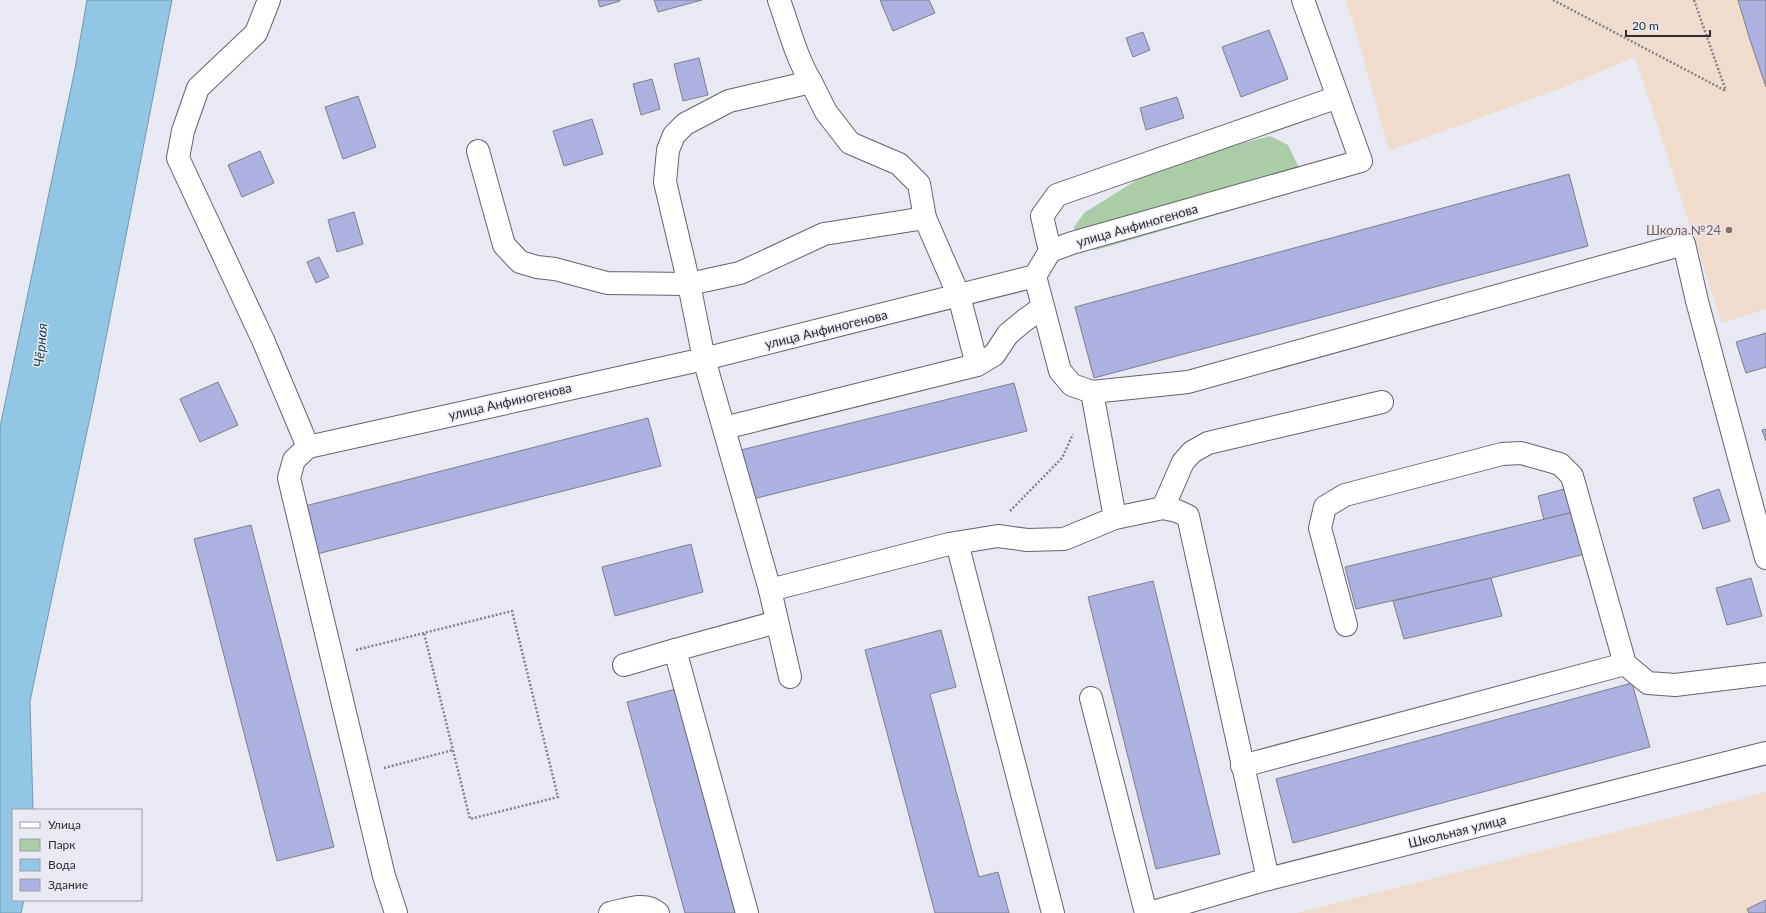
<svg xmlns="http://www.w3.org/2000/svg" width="1766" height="913" font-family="Lato,sans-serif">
  <rect width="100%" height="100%" fill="#e8e9f2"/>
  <g fill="#efdccc">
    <polygon points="1345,0 1766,0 1766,309 1722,323 1635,57 1564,87 1389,151 1353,21"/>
    <polygon points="1766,792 1766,913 1297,913 1675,817"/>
  </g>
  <polygon fill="#aacda8" points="1270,136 1288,145 1301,172 1292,193 1096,250 1080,246 1074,227 1084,213 1164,163"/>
  <polygon fill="#91c6e5" stroke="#7398af" points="87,0 172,0 96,389 30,701 33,810 13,810 13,900 24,900 21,913 0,913 0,427 75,69"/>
  <g fill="#acb1e2" stroke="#7e7f87">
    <polygon points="598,0 620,0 620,1 600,7"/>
    <polygon points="654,0 702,0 658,12"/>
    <polygon points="880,0 929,0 935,13 893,31"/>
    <polygon points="1738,0 1766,0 1766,87 1750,40"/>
    <polygon points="1269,30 1288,79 1241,97 1222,47"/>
    <polygon points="1143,32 1150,50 1133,57 1126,38"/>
    <polygon points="699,58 708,95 683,101 674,64"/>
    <polygon points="652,79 660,109 641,115 633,84"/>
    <polygon points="358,96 376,147 343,159 325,107"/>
    <polygon points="1177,97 1184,118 1146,130 1140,108"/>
    <polygon points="592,119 603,154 564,166 553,131"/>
    <polygon points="260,151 274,183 242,197 228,165"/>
    <polygon points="1569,174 1588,246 1094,378 1075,307"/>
    <polygon points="354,212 363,244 337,252 328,220"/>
    <polygon points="319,257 329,277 316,283 307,262"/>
    <polygon points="1766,333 1766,367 1746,373 1736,342"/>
    <polygon points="218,382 238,425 200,442 180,399"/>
    <polygon points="1014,383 1027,431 753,499 741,450"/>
    <polygon points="648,418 661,466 317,554 305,506"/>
    <polygon points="1766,429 1766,441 1762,430"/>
    <polygon points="1568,488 1574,512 1544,520 1538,496"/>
    <polygon points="1719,489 1730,521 1703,529 1693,498"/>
    <polygon points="1574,512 1585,554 1491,578 1356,609 1345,567"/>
    <polygon points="251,525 334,847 277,861 194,539"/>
    <polygon points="691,544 703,592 615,616 602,567"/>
    <polygon points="1491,578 1502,616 1404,639 1393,601"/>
    <polygon points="1751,578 1762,616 1727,625 1716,588"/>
    <polygon points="1153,581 1220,854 1156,869 1088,597"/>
    <polygon points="941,630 956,687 930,694 979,877 998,872 1009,913 935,913 865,650"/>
    <polygon points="1632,683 1650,747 1293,843 1276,779"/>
    <polygon points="676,689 737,913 685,913 627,702"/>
    <polygon points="1766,900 1766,913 1749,913 1747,909"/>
  </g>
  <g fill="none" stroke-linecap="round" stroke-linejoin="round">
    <defs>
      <g id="minor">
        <polyline points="269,0 256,33 198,88 183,131 178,158 263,340 308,447"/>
        <path d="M779,0C789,28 796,57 811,82L729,101L685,124L674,135L668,150L665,182L689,284L704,359L770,590L949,544L998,536L1027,540L1064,539L1115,518"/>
        <polyline points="811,82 826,112 850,143 899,164 919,184 925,218 959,296 977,365"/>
        <polyline points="478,151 504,245 520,262 537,267 555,269 607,283 689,284 740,273 824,234 925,218"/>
        <polyline points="1050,251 1042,216 1057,195 1338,97"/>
        <polyline points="1035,276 1060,371 1072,385 1092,392"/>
        <polyline points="724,428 977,365 994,355 1008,334 1025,320 1043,307"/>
        <polyline points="1163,508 1183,462 1192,452 1208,443 1382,402"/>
        <polyline points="957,543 1053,913"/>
        <polyline points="770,590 790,677"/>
        <polyline points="1346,625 1320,528 1325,507 1345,495 1502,454 1521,453 1560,464 1572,476 1625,664"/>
        <polyline points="624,665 675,650"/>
        <polyline points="1091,698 1146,913"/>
        <polyline points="1242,766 1625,664 1648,683 1675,685 1766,674"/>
        <polyline points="1268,879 1188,516 1177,511 1163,508 1115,518 1092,392 1188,382 1684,244 1697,301 1766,558"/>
        <polyline points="396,913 384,876 289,478 294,460 308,447 704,359 1035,276 1050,251 1072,243 1361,161 1303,0"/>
        <path d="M610,913C625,910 645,901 658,913"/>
        <polyline points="747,913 675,650 777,622"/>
        <polyline points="1149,913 1268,879 1766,753"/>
      </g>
    </defs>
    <use href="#minor" stroke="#63646c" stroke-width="24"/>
    <g stroke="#838489" stroke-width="2.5" stroke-dasharray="2 2" stroke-linecap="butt">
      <polyline points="1553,0 1726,91"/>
      <polyline points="1694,0 1726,91"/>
      <polyline points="1010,511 1062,458 1073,434"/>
      <polyline points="356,650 512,611 558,797 470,819 424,633"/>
      <polyline points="384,768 453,750"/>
    </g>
    <use href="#minor" stroke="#fff" stroke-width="22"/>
  </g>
  <circle fill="#8d6e63" stroke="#e8e9f2" stroke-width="1.5" cx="1729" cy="230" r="4"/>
  <g text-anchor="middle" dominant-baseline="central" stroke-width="3" stroke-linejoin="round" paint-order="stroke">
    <g font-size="13" fill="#2c2d30" stroke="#e8e9f2">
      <text transform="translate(1137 225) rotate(-16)">улица Анфиногенова</text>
      <text transform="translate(826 329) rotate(-14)">улица Анфиногенова</text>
      <text transform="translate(510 401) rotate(-13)">улица Анфиногенова</text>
      <text transform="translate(1457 831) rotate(-14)">Школьная улица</text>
    </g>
    <g font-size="13" fill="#785e54" stroke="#e8e9f2" text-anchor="end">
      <text x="1721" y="230">Школа №24</text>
    </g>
    <g font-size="14" font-style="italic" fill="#133f55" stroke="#e8e9f2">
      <text transform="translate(40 345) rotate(-85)">Чёрная</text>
    </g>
  </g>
  <rect x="12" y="809" width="130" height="92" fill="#e8e9f2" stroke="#9d9ea4"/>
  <rect x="20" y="822" width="20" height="6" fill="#ffffff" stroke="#9d9ea4"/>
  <text x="48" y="829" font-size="12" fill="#2c2d30">Улица</text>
  <rect x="20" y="839" width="20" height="12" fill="#aacda8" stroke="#9d9ea4"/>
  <text x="48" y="849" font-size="12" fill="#2c2d30">Парк</text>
  <rect x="20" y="859" width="20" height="12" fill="#91c6e5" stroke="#9d9ea4"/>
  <text x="48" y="869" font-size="12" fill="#2c2d30">Вода</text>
  <rect x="20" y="879" width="20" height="12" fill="#acb1e2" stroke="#9d9ea4"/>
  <text x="48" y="889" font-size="12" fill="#2c2d30">Здание</text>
  <path d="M1626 30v6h84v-6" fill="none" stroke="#2c2d30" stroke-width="2"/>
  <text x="1632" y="30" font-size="12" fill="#2c2d30" stroke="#e8e9f2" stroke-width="3" paint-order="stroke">20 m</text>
</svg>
